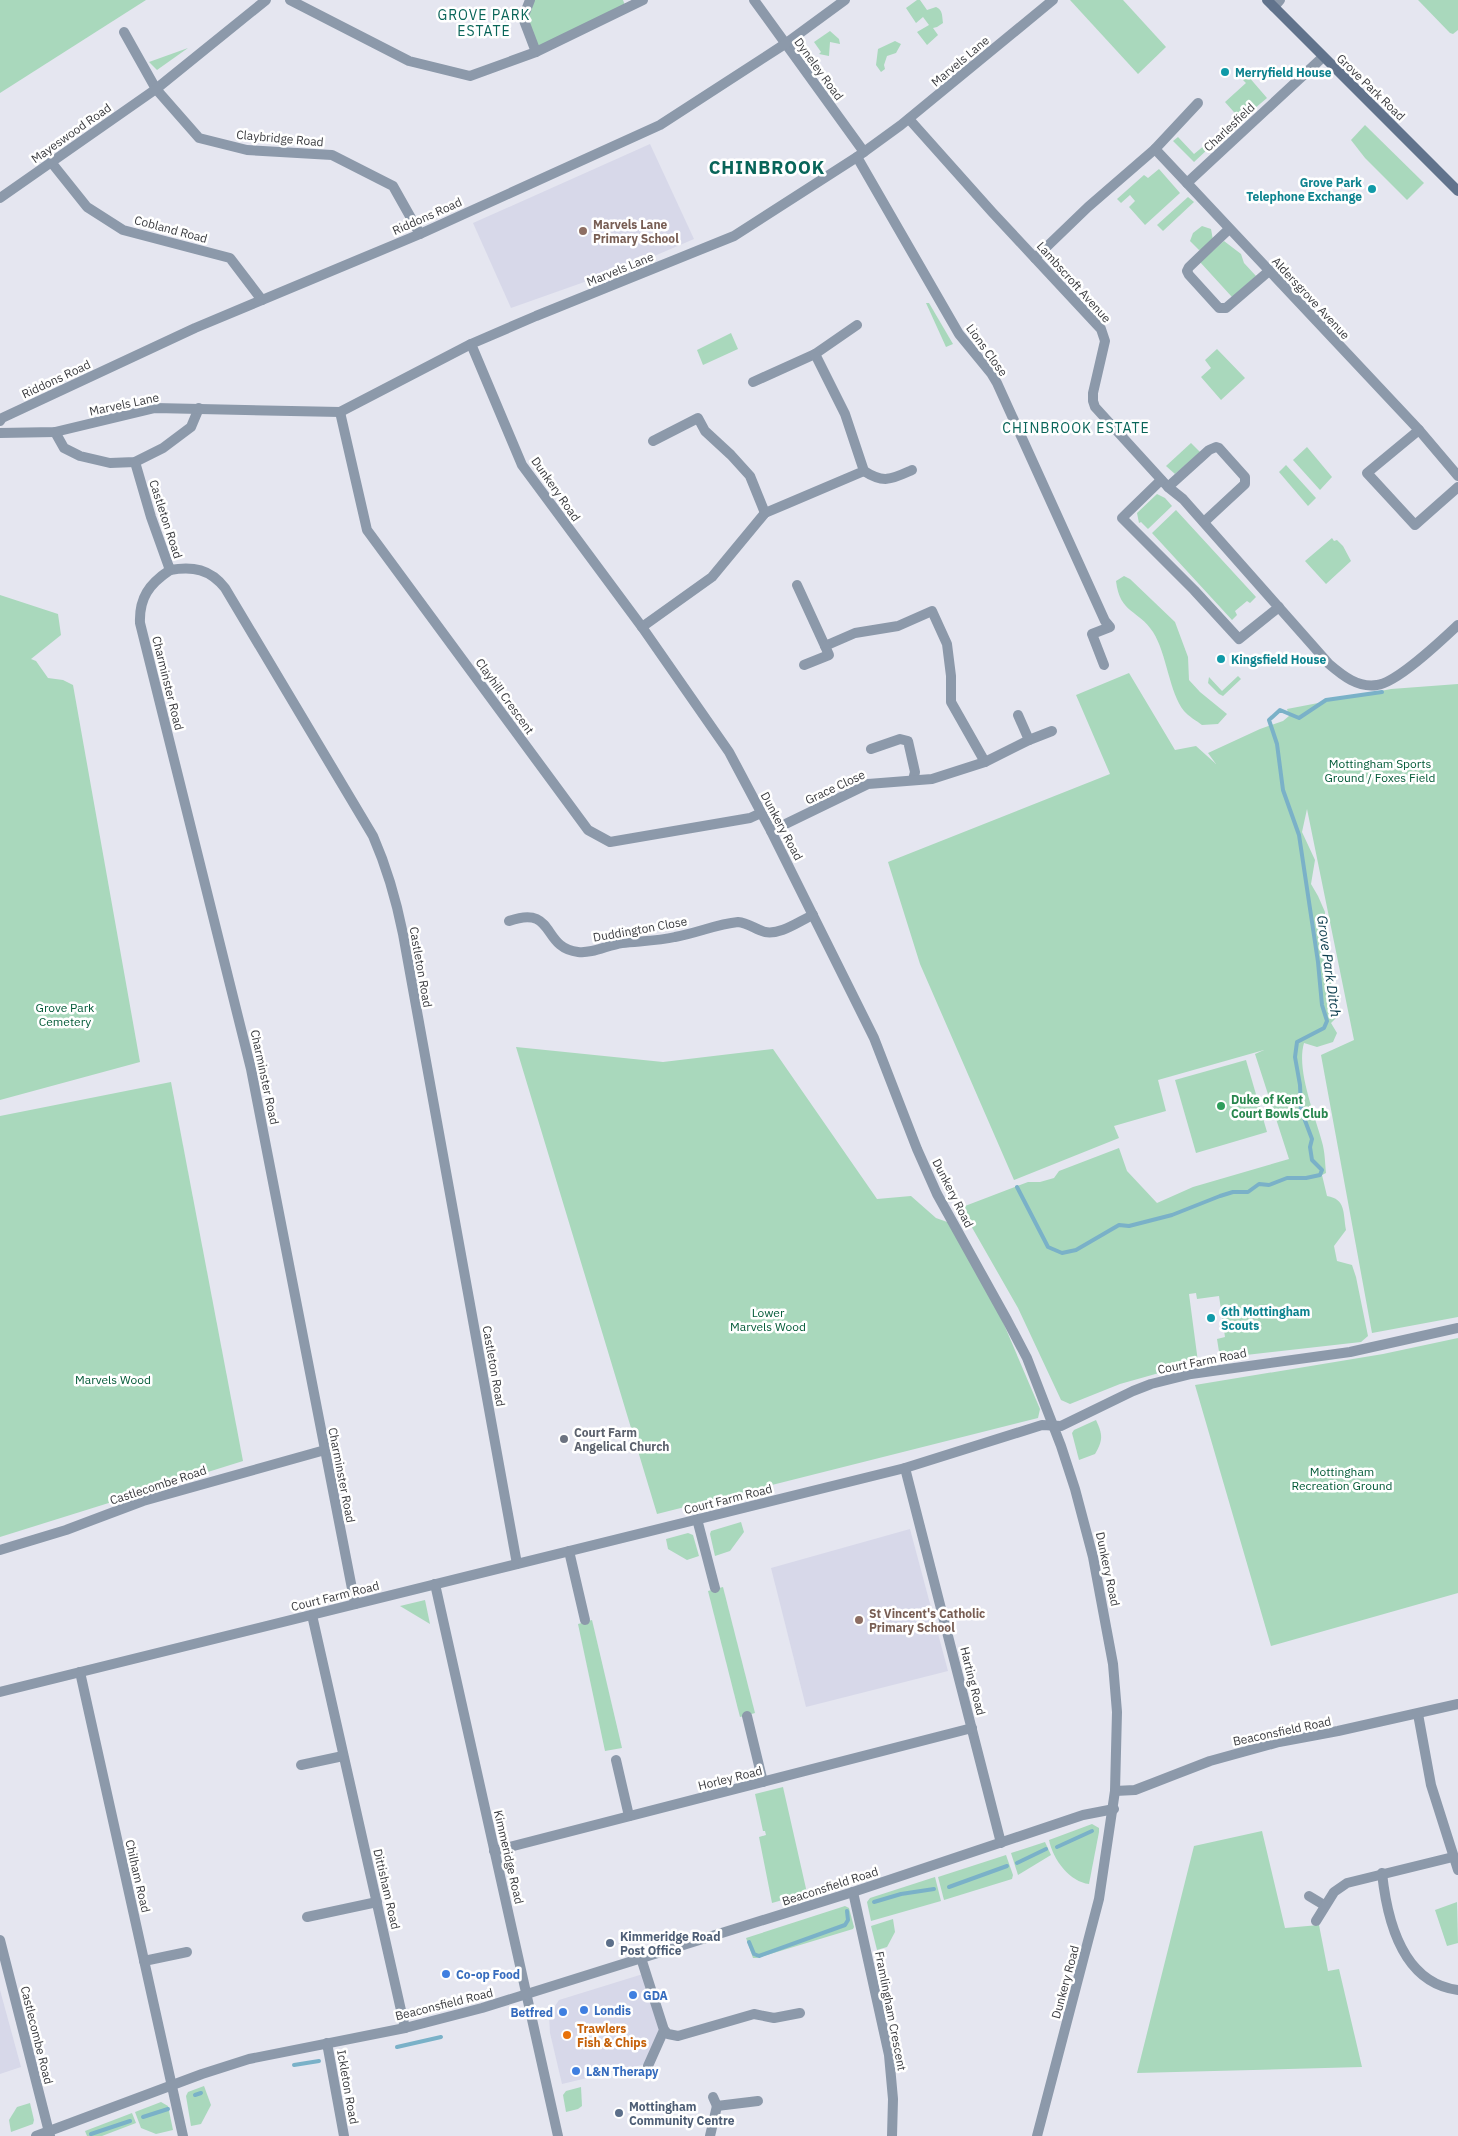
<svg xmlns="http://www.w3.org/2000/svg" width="1458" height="2136" font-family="'IBM Plex Sans',sans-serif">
  <rect width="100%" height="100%" fill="#e5e6f0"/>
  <g fill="#d7d8e9">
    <polygon points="650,144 694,239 638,263 511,308 473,223"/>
    <polygon points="910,1529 948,1671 806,1707 771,1568"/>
    <polygon points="643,1974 661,2030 646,2064 562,2084 550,2033 549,2015 559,2000"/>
    <polygon points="0,1990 21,2067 0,2074"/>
  </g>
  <g fill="#a9d8bc">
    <polygon points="0,0 146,0 0,93"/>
    <polygon points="530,0 623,0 626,8 536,52 523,18"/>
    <path d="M917,0H920L927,10L936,7C943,10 942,16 943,23L937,27L933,28L938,35L927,45L917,32L929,25L923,17L916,23L906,8Z"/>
    <polygon points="1070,0 1123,0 1166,47 1138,74"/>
    <polygon points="1418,0 1458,0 1458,30 1453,34 1450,33"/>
    <polygon points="830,31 839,39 840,44 830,42 829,56 819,54 821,52 814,42"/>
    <polygon points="895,41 901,44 896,53 887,56 884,65 885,69 881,72 876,65 878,49"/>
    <polygon points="188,48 157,70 149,62"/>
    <polygon points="1248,76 1267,98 1241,120 1225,102 1246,83 1243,80"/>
    <polygon points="1365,125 1424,183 1407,200 1365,158 1351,140"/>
    <polygon points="1178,137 1194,154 1205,145 1208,149 1194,162 1173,141"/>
    <polygon points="1159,169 1180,193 1145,225 1129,207 1135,201 1130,195 1121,203 1117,199 1144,175 1148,178"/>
    <polygon points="1188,197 1194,202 1163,231 1157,225"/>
    <polygon points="1202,226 1211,229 1213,240 1203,249 1199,250 1190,241 1193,233"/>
    <polygon points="1224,241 1241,254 1244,263 1256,276 1232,297 1200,262"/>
    <polygon points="926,303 929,303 953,344 946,347"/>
    <polygon points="731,333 738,349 703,365 697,350"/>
    <polygon points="1217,349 1245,378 1221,400 1201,377 1211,368 1205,360"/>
    <polygon points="1191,443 1200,452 1175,474 1166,466"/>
    <polygon points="1307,447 1332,477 1320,490 1293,460"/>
    <polygon points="1286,465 1316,498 1308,506 1279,472"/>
    <polygon points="1157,494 1165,498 1172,506 1148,529 1141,522 1139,523 1137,513"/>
    <polygon points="1176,510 1256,597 1250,603 1247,601 1235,611 1237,615 1232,620 1152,533"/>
    <polygon points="1332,538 1334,541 1337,540 1343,546 1351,561 1326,584 1305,561"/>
    <path d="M1124,576L1130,579L1175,622L1188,657L1189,680L1200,692L1227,714L1218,724L1202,725C1197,721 1188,716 1184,711C1169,692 1167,654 1153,632C1138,609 1120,614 1116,581Z"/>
    <polygon points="0,595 58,614 61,635 31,659 36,661 48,678 63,680 73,685 140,1062 0,1100"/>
    <path d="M1129,673L1175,750L1196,746L1216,764L1208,753L1260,729L1283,721L1289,716L1287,709L1391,689L1458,684V1317L1372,1333L1321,1055L1354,1040L1307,809L1302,832L1315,860L1311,884L1318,896L1325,912L1324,929L1319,944L1324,961L1331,978V992L1336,1009V1018L1331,1023L1337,1033L1333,1042L1317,1047L1304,1043C1296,1070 1315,1115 1322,1142C1325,1152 1325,1163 1326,1173L1322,1175L1327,1196C1346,1199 1343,1213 1346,1230L1334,1246L1337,1261L1352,1265L1356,1277L1368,1336L1361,1342L1220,1358L1217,1339L1225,1337L1219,1296L1197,1299L1196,1293L1189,1294L1198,1362L1120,1384L1070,1404L1061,1400L1018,1308L962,1210L965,1206L1028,1182H1040L1054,1178L1059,1171L1119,1148L1127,1171L1157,1203L1193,1187L1289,1159L1255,1054L1264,1050L1158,1080L1166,1111L1114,1126L1119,1138L1014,1180L920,964L888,862L1110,774L1076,695Z"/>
    <polygon points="1238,676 1241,679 1223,696 1219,694 1208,683 1209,677 1222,691"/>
    <polygon points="516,1047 663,1062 773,1049 877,1199 911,1196 936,1218 950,1223 997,1308 1040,1409 1038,1418 657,1514"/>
    <polygon points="1246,1060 1267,1132 1196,1153 1175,1080"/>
    <polygon points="171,1082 243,1461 0,1537 0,1116"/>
    <polygon points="1458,1338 1458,1593 1271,1646 1195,1385 1383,1354"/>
    <path d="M1096,1420C1103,1435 1103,1440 1095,1454L1079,1460L1072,1433L1074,1430Z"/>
    <polygon points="741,1522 744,1532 730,1551 715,1556 710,1534 711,1531"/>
    <polygon points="688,1533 693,1535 699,1556 687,1560 668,1549 666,1539"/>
    <polygon points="723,1587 755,1713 740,1717 708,1591"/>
    <polygon points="425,1600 430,1624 400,1606"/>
    <polygon points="592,1620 622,1748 605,1751 578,1624"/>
    <polygon points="783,1787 807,1893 772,1903 759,1837 766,1835 765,1831 763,1831 755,1794"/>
    <path d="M1092,1824L1099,1828V1832L1089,1884C1070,1882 1053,1860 1049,1840Z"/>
    <polygon points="1262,1831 1285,1928 1319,1925 1328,1971 1339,1969 1362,2067 1137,2073 1194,1846"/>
    <polygon points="1045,1842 1051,1855 1018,1875 1011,1853"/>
    <polygon points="1006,1855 1013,1875 1012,1879 944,1900 938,1877"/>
    <polygon points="935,1877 941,1901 871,1921 867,1902 870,1898"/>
    <polygon points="1457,1902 1458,1943 1447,1946 1435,1910"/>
    <polygon points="845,1906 849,1908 854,1927 853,1929 757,1958 753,1958 746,1938"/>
    <polygon points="893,1919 895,1932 887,1947 877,1950 871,1926"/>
    <polygon points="204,2086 211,2105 201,2124 191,2126 186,2096 188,2092"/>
    <polygon points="581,2087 582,2106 578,2109 566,2112 563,2095 566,2091"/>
    <polygon points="161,2102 168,2106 173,2130 156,2134 141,2128 135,2112"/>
    <polygon points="30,2103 34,2120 33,2124 11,2132 9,2120 17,2107"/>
    <polygon points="132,2113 136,2123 102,2136 87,2136 85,2131"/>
  </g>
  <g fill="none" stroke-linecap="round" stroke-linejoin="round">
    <g stroke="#7ab1c8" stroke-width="4">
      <polyline points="1017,1187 1048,1247 1062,1253 1076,1250 1119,1225 1129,1226 1172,1215 1220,1196 1233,1192 1248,1192 1259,1184 1269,1185 1287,1178 1306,1178 1320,1175 1322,1170 1312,1160 1310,1147 1312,1139 1301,1110 1300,1085 1295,1057 1297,1042 1324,1028 1327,1021 1322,1005 1318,962 1299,835 1283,790 1277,744 1269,720 1280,710 1299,718 1326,700 1382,692"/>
      <polyline points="1057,1847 1092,1831"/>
      <polyline points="1017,1863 1046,1849"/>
      <polyline points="949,1887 1007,1866"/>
      <polyline points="874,1902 901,1894 934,1889"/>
      <polyline points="749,1942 754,1954 759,1956 845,1925 848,1920 847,1911"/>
      <polyline points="397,2047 441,2037"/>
      <polyline points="294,2065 319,2061"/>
      <polyline points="195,2095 201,2093"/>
      <polyline points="143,2117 168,2109"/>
      <polyline points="91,2134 130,2121"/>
    </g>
    <g stroke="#8c99aa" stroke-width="10">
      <polyline points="290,0 409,61 470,76 536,52 643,0"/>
      <polyline points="530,0 523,18 536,52"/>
      <polyline points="754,0 864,152"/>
      <polyline points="1274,7 1280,0"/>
      <polyline points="124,32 156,89 199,138 247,150 332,155 393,186 420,234"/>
      <path d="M909,119L992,212L1101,329L1105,341L1093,393V401L1095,407L1168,487L1183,499L1329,664C1343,676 1358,688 1377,685C1397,683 1442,640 1458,625"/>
      <polyline points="1155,149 1198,103"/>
      <polyline points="857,157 959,334 991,373 997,383 1105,621 1110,627 1092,634 1104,665"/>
      <polyline points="51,162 87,207 123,230 230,258 262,300"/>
      <polyline points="1187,183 1323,57"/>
      <polyline points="0,198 156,89 266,0"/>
      <polyline points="1229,229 1189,267 1187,271 1189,275 1219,308 1226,308 1269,271"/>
      <polyline points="1035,258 1088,207 1155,149 1419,430 1458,476"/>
      <polyline points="753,382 815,354 857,325"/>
      <polyline points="340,412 367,530 588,830 610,842 750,818 761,813"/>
      <polyline points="0,421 2,418 195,328 420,234 660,125 785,44 845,0"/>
      <polyline points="1419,430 1367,473 1415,525 1458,487"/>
      <polyline points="55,432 64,448 80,456 110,463 135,462 163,448 191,427 199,408"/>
      <polyline points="0,433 55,432 155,408 340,412 471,344"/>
      <polyline points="653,441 698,418 705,431 731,455 750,476 765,513"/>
      <path d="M135,462L151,517L170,570C193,566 210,569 225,588L373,836C387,868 396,899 403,934L517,1564"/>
      <path d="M864,471C884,484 892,479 912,470"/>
      <polyline points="1161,480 1122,518 1194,590 1239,639 1279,607"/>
      <polyline points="1168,487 1209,450 1216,447 1219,448 1245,477 1245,484 1204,522"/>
      <path d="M170,570C149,584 139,598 140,623L251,1069L355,1604"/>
      <polyline points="797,585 825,646 855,633 898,626 932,611 947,644 951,676 951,702 985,762"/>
      <polyline points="642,627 712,577 765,513 864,471 845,414 815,354"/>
      <polyline points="804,665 829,655 825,646"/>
      <polyline points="1029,740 1052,731"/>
      <polyline points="871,749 900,739 908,741 915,772 913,780"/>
      <polyline points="771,831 868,784 932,779 985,762 1029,740 1018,715"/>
      <path d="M509,921C556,904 541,948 578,952C592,954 608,945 622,943C640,941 658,941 675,937C697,933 717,924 738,922C748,923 755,929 765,932C781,935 799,921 813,915"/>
      <polyline points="905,1468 1001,1843"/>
      <polyline points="697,1519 715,1588"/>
      <polyline points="0,1550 66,1530 143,1501 325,1450"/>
      <polyline points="569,1551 585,1620"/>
      <polyline points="435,1584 558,2136"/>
      <polyline points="312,1615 405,2028"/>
      <polyline points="80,1672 183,2136"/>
      <polyline points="0,1692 905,1468 1042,1425 1061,1426 1133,1391 1151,1384 1191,1374 1350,1352 1458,1328"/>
      <polyline points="1418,1714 1431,1785 1458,1870"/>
      <polyline points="747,1716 763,1782"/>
      <polyline points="616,1760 629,1816"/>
      <polyline points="301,1765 343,1756"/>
      <polyline points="1115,1791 1135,1790 1210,1761 1279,1742 1338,1731 1458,1704"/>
      <polyline points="494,1851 972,1728"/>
      <path d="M1382,1873C1387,1920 1402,1983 1458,1990"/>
      <polyline points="853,1892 889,2055 893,2099 892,2136"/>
      <polyline points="1309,1896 1324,1905"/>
      <polyline points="307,1917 377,1902"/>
      <polyline points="1316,1921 1334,1892 1347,1883 1453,1857"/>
      <polyline points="0,1940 50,2136"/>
      <polyline points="641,1958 664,2030 648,2066"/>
      <polyline points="144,1961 187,1952"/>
      <polyline points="664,2030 668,2034 678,2036 754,2014 774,2018 800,2013"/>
      <polyline points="327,2043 344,2136"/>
      <polyline points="713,2097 717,2106 758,2101"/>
      <polyline points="36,2136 202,2074 249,2059 405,2028 482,2008 853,1892 1083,1815 1114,1809"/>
      <polyline points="710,2136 717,2106"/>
    </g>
    <polyline stroke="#8c99aa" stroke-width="10" points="1037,2136 1099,1899 1115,1791 1117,1712 1113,1664 1093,1557 1075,1489 1061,1446 1027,1358 1007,1320 937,1194 917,1149 874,1038 771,831 729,752 642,627 522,465 471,344 536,316 734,236 857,157 901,125 1053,0"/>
    <polyline stroke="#61738c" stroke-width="10" points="1267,0 1458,191"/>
  </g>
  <g fill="#0f9aa8" stroke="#fff" stroke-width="2">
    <circle cx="1225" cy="72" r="5"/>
    <circle cx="1372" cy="189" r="5"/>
    <circle cx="1221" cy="659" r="5"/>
    <circle cx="1211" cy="1318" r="5"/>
  </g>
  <g fill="#8d6e63" stroke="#fff" stroke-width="2">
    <circle cx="583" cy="231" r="5"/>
    <circle cx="859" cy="1620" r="5"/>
  </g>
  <circle fill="#2e9e5b" stroke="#fff" stroke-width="2" cx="1221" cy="1106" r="5"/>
  <circle fill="#6b7280" stroke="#fff" stroke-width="2" cx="564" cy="1439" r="5"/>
  <g fill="#5c6f8a" stroke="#fff" stroke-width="2">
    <circle cx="610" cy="1943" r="5"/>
    <circle cx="619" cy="2113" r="5"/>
  </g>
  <g fill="#3f7fe0" stroke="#fff" stroke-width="2">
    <circle cx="446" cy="1974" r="5"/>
    <circle cx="633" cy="1995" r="5"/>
    <circle cx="584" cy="2010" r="5"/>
    <circle cx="563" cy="2012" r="5"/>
    <circle cx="576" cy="2071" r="5"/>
  </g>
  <circle fill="#e8710a" stroke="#fff" stroke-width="2" cx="567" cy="2035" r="5"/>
  <g text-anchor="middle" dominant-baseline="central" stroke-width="5" stroke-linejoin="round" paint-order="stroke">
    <g font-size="12" fill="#3a3b3f" stroke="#fff">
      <text transform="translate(960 61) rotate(-40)">Marvels Lane</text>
      <text transform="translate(819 69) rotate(54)">Dyneley Road</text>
      <text transform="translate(1371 87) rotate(44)">Grove Park Road</text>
      <text transform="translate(1229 127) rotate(-43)">Charlesfield</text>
      <text transform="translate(71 133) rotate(-35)">Mayeswood Road</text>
      <text transform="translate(280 138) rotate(5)">Claybridge Road</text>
      <text transform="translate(427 216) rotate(-24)">Riddons Road</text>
      <text transform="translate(171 229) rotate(15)">Cobland Road</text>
      <text transform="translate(620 269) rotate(-22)">Marvels Lane</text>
      <text transform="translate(1074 282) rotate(48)">Lambscroft Avenue</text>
      <text transform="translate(1311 298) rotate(47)">Aldersgrove Avenue</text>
      <text transform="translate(987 350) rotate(54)">Lions Close</text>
      <text transform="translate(56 379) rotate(-25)">Riddons Road</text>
      <text transform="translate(124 404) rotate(-12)">Marvels Lane</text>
      <text transform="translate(556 489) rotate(55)">Dunkery Road</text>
      <text transform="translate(166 519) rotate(72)">Castleton Road</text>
      <text transform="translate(168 683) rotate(76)">Charminster Road</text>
      <text transform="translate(505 696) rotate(54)">Clayhill Crescent</text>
      <text transform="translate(835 787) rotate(-25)">Grace Close</text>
      <text transform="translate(782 826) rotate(62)">Dunkery Road</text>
      <text transform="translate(640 929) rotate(-10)">Duddington Close</text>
      <text transform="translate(421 967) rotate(80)">Castleton Road</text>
      <text transform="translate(265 1077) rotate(78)">Charminster Road</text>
      <text transform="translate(953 1193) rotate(63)">Dunkery Road</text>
      <text transform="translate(1202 1361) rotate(-11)">Court Farm Road</text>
      <text transform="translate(494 1366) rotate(80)">Castleton Road</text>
      <text transform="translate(342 1475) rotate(79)">Charminster Road</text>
      <text transform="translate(158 1485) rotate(-18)">Castlecombe Road</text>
      <text transform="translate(728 1499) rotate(-14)">Court Farm Road</text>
      <text transform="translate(1108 1569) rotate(78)">Dunkery Road</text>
      <text transform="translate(335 1596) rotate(-14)">Court Farm Road</text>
      <text transform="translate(973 1681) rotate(76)">Harting Road</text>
      <text transform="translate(1282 1731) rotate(-12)">Beaconsfield Road</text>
      <text transform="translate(730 1778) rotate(-14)">Horley Road</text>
      <text transform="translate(509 1857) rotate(77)">Kimmeridge Road</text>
      <text transform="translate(138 1876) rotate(77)">Chilham Road</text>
      <text transform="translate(830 1886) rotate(-18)">Beaconsfield Road</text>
      <text transform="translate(387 1889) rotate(77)">Dittisham Road</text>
      <text transform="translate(1065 1982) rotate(-75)">Dunkery Road</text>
      <text transform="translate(444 2004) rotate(-14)">Beaconsfield Road</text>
      <text transform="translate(891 2011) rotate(79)">Framlingham Crescent</text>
      <text transform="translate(37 2035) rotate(76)">Castlecombe Road</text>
      <text transform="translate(348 2087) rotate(80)">Ickleton Road</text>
    </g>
    <g font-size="12" font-weight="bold" fill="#0d838f" stroke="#fff" text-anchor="start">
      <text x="1235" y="72">Merryfield House</text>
      <text x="1362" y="182" text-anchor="end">Grove Park<tspan x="1362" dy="14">Telephone Exchange</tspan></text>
      <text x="1231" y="659">Kingsfield House</text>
      <text x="1221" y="1311">6th Mottingham<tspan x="1221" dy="14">Scouts</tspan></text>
    </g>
    <g font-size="12" font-weight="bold" fill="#785e54" stroke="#fff" text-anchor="start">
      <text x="593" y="224">Marvels Lane<tspan x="593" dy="14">Primary School</tspan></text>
      <text x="869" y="1613">St Vincent's Catholic<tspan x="869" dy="14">Primary School</tspan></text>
    </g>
    <g font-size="12" fill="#005936" stroke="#fff">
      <text x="1380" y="763">Mottingham Sports<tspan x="1380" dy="14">Ground / Foxes Field</tspan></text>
      <text x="65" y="1007">Grove Park<tspan x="65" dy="14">Cemetery</tspan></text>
      <text x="768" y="1312">Lower<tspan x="768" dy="14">Marvels Wood</tspan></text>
      <text x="113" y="1379">Marvels Wood</text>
      <text x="1342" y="1471">Mottingham<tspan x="1342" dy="14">Recreation Ground</tspan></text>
    </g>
    <g font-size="12" font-weight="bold" fill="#27864d" stroke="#fff" text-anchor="start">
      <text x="1231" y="1099">Duke of Kent<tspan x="1231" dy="14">Court Bowls Club</tspan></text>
    </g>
    <g font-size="12" font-weight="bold" fill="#5b616d" stroke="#fff" text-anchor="start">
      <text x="574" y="1432">Court Farm<tspan x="574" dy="14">Angelical Church</tspan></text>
    </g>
    <g font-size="12" font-weight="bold" fill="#4e5e75" stroke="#fff" text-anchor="start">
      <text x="620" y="1936">Kimmeridge Road<tspan x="620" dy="14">Post Office</tspan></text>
      <text x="629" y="2106">Mottingham<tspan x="629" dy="14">Community Centre</tspan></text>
    </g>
    <g font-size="12" font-weight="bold" fill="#366cbe" stroke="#fff" text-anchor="start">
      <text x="456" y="1974">Co-op Food</text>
      <text x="643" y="1995">GDA</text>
      <text x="594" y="2010">Londis</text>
      <text x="553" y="2012" text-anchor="end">Betfred</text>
      <text x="586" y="2071">L&amp;N Therapy</text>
    </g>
    <g font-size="12" font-weight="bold" fill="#c56008" stroke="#fff" text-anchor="start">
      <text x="577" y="2028">Trawlers<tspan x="577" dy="14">Fish &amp; Chips</tspan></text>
    </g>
    <g font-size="14" letter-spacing="1" fill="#096559" stroke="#fff">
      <text x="484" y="15">GROVE PARK<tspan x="484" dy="16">ESTATE</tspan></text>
      <text x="1076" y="428">CHINBROOK ESTATE</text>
    </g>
    <g font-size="14" font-style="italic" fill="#104050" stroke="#fff">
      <text transform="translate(1329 966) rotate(82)">Grove Park Ditch</text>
    </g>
    <g font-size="18" font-weight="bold" letter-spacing="1" fill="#096559" stroke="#fff">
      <text x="767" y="167">CHINBROOK</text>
    </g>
  </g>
</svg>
